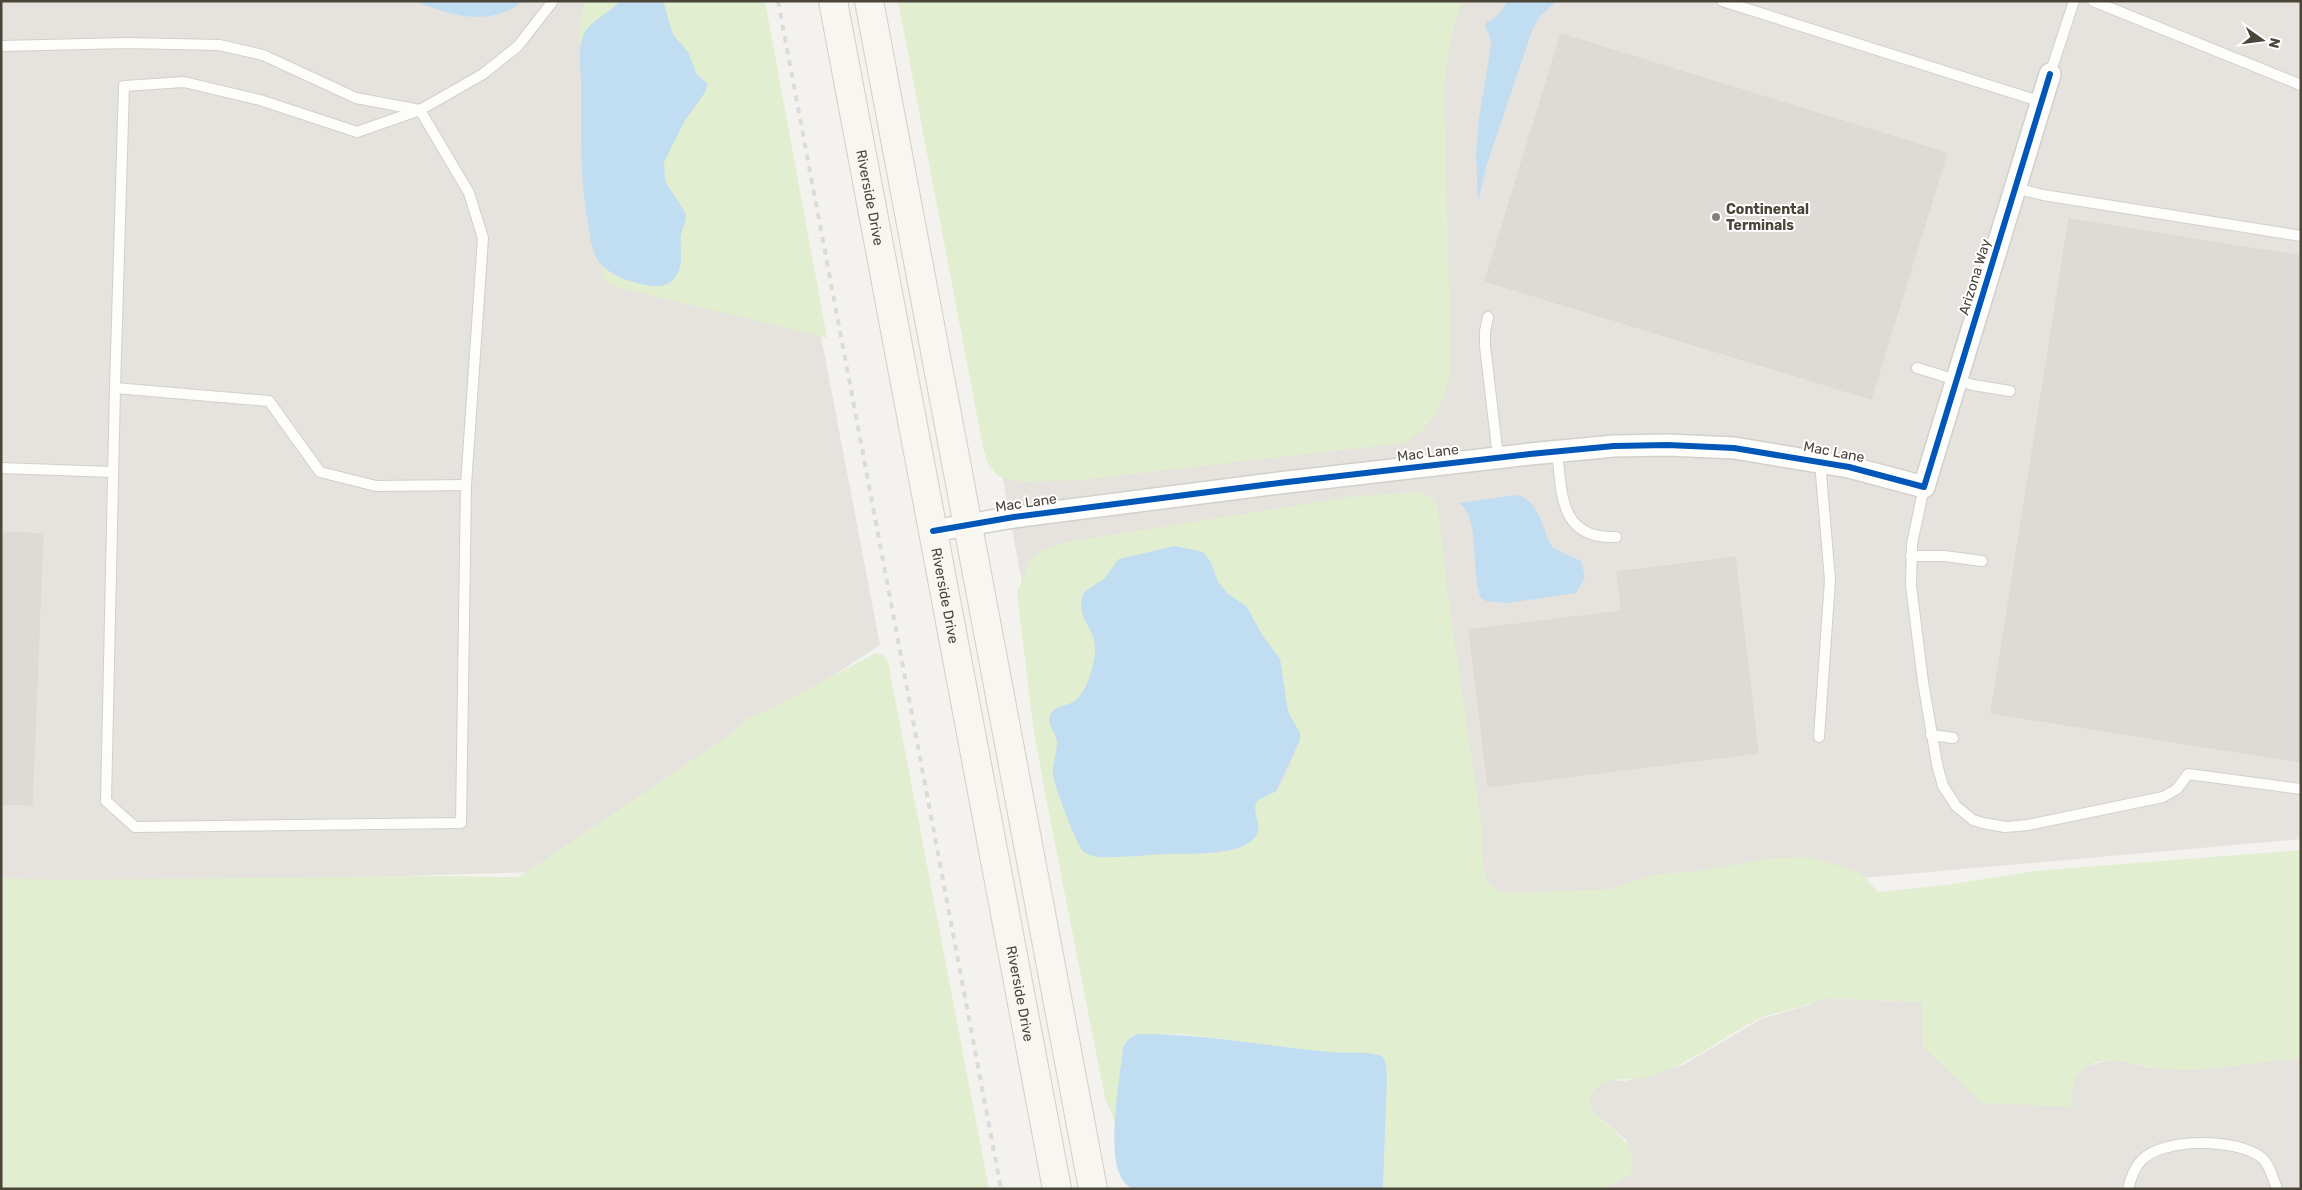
<svg xmlns="http://www.w3.org/2000/svg" width="2302" height="1190" font-family="Rubik,sans-serif">
  <rect width="100%" height="100%" fill="#f4f2ee"/>
  <g fill="#e6e2de">
    <polygon points="1,1 757,1 880,645 533,872 1,888"/>
    <polygon points="915,1 2301,1 2301,839 1089,947"/>
    <polygon points="1822,998 1922,1002 1923,1047 2070,1107 2072,1087 2077,1073 2088,1066 2113,1059 2150,1068 2301,1058 2301,1189 1604,1189 1631,1173 1626,1140 1591,1110 1589,1102 1592,1092 1600,1083 1609,1080 1625,1081 1683,1065 1761,1019 1809,1005"/>
  </g>
  <g fill="#e1eecf" fill-rule="evenodd">
    <path d="M585,1H620C603,21 590,20 579,46V27Z"/>
    <polygon points="663,1 765,1 827,338 613,286 605,281 600,265 612,274 651,285 682,256 680,237 686,222 684,208 669,189 665,180 664,162 685,120 702,98 703,78 697,75 683,45 673,35"/>
    <path d="M898,1H1463C1450,30 1447,60 1444,91L1451,371C1442,406 1436,424 1404,443L1081,480L1021,482L998,476L988,464L983,447Z"/>
    <path d="M1418,492C1430,494 1433,498 1438,509L1449,603L1481,822L1484,872L1489,884L1499,891L1511,893L1611,889L1655,874L1692,872L1774,858L1810,857L1861,873L1878,892L1939,886L2035,871L2301,850V1058C2251,1062 2199,1076 2149,1067C2126,1063 2109,1054 2086,1067C2072,1075 2072,1092 2071,1107L1982,1103L1923,1047L1922,1002L1822,998C1803,1009 1781,1010 1761,1018C1722,1036 1690,1066 1647,1077C1626,1082 1595,1073 1590,1100C1586,1115 1627,1134 1632,1154C1634,1159 1632,1167 1631,1173L1604,1189H1383L1387,1078L1386,1064L1383,1058L1376,1054L1332,1053L1183,1034L1134,1035L1123,1048L1116,1125L1105,1098L1046,798L1033,726L1017,593L1029,562L1042,550L1066,542L1356,496ZM1145,554L1211,561L1218,582L1227,593L1247,607L1262,635L1280,659L1288,712L1300,734V740C1295,751 1284,786 1275,792C1269,796 1260,796 1256,803C1249,813 1263,824 1256,835C1236,869 1112,848 1078,844L1053,776L1057,742L1050,725L1053,711C1060,708 1069,705 1075,701C1088,691 1098,654 1094,639C1092,631 1087,624 1083,618L1093,585L1104,579L1119,559Z"/>
    <polygon points="874,654 882,654 888,662 989,1189 1,1189 1,878 57,880 435,876 519,877 731,734 748,718 768,710"/>
  </g>
  <g fill="#e6e3df">
    <polygon points="1483,289 1745,370 1710,414 1503,350 1507,335 1472,324"/>
    <polygon points="1754,493 1760,546 1615,564 1608,511"/>
  </g>
  <g fill="#c0ddf1">
    <path d="M414,1H522C516,8 509,10 502,13C471,23 444,12 414,1Z"/>
    <path d="M620,1H663L673,35L688,52L697,75L707,83L706,91L685,120L664,162L665,181L686,214C686,222 682,228 681,236C679,249 684,260 678,273C676,275 673,280 671,282C655,294 605,276 597,259C590,246 590,232 587,218C580,174 581,135 581,90C582,71 576,51 584,34C591,20 610,13 620,1Z"/>
    <path d="M1507,1H1557L1540,16L1533,28L1486,167L1478,202L1476,153L1479,118L1491,46L1490,36L1485,27L1487,22C1497,18 1502,11 1507,1Z"/>
    <path d="M1516,495C1541,500 1541,530 1553,548L1581,561L1585,577L1576,593L1507,603L1486,601L1481,598C1470,573 1481,517 1459,503Z"/>
    <path d="M1175,546L1203,552L1210,561L1218,582L1227,593L1247,607L1262,635L1280,659L1288,712L1300,733V740L1276,791L1257,801C1251,813 1262,822 1257,834C1247,857 1187,853 1167,854C1144,855 1121,858 1098,857C1094,856 1087,855 1084,852C1077,847 1054,784 1053,775C1052,763 1058,752 1057,741C1056,732 1047,725 1050,716C1052,706 1068,706 1075,701C1087,691 1094,667 1095,652C1098,628 1073,619 1084,592L1104,579L1119,559Z"/>
    <path d="M1141,1034C1205,1034 1267,1046 1330,1052C1347,1054 1367,1050 1383,1057L1386,1064L1387,1078L1383,1189H1132C1127,1185 1122,1181 1120,1175C1107,1149 1120,1078 1123,1048C1127,1039 1132,1035 1141,1034Z"/>
  </g>
  <g fill="#dedbd6" stroke="#dcd9d4">
    <polygon points="1561,34 1947,153 1871,399 1485,281"/>
    <polygon points="2069,219 2301,256 2301,762 1991,713"/>
    <polygon points="1,532 43,534 32,805 1,804"/>
    <polygon points="1735,557 1758,753 1488,787 1469,630 1622,611 1617,572"/>
  </g>
  <g fill="none" stroke-linecap="round" stroke-linejoin="round">
    <defs>
      <g id="lane">
        <polyline points="1722,1 2042,102"/>
        <polyline points="2093,1 2301,85"/>
        <polyline points="1,46 127,43 219,45 263,55 356,98 420,110 469,193 483,238 466,485 461,823 135,827 106,801 115,388 124,86 184,82 260,100 357,132 420,110 483,74 518,46 553,1"/>
        <polyline points="2050,74 2074,1"/>
        <polyline points="2015,188 2043,195 2301,236"/>
        <polyline points="1488,317 1485,331 1485,346 1498,457"/>
        <polyline points="1917,368 1973,385 2010,391"/>
        <polyline points="115,388 269,401 320,472 376,486 466,485"/>
        <path d="M1557,451C1562,494 1559,539 1616,537"/>
        <polyline points="1,468 113,472"/>
        <polyline points="1924,487 1912,544 1911,585 1923,682 1937,764 1943,786 1956,806 1973,820 1983,823 2005,827 2028,825 2163,797 2177,789 2188,774 2301,789"/>
        <polyline points="1911,556 1944,556 1982,561"/>
        <polyline points="1931,735 1953,738"/>
        <polyline points="1819,737 1830,580 1820,462"/>
        <path d="M2128,1189C2130,1180 2135,1167 2141,1161C2162,1137 2238,1138 2262,1158C2270,1165 2273,1179 2277,1189"/>
      </g>
      <polyline id="street" points="933,531 1014,517 1279,483 1530,454 1614,446 1668,445 1734,448 1849,467 1924,487 2050,74"/>
      <g id="secondary">
        <path id="s1" d="M833,1L1057,1189"/>
        <polyline points="869,1 1093,1189"/>
      </g>
    </defs>
    <use href="#lane" stroke="#d2d0cb" stroke-width="12"/>
    <use href="#street" stroke="#d2d0cb" stroke-width="24"/>
    <use href="#secondary" stroke="#d3cfc5" stroke-width="30"/>
    <use href="#lane" stroke="#fdfdfc" stroke-width="10"/>
    <use href="#street" stroke="#fdfdfc" stroke-width="21"/>
    <use href="#secondary" stroke="#f7f6f1" stroke-width="28"/>
    <polyline stroke="#dbdbda" stroke-width="4" stroke-dasharray="6 6" stroke-linecap="butt" points="778,1 1001,1189"/>
    <defs>
      <polyline id="cycleway" points="933,531 1014,517 1279,483 1530,454 1614,446 1668,445 1734,448 1849,467 1924,487 2050,74"/>
    </defs>
    <use href="#cycleway" stroke="#fff" stroke-width="9"/>
    <use href="#cycleway" stroke="#0057b8" stroke-width="6"/>
  </g>
  <circle fill="#868178" stroke="#fff" stroke-width="2" cx="1716" cy="217" r="5"/>
  <g text-anchor="middle" dominant-baseline="central" stroke-width="4" stroke-linejoin="round" paint-order="stroke">
    <g font-size="14" fill="#4b4439" stroke="#fff">
      <text stroke="none"><textPath href="#s1" startOffset="200">Riverside Drive</textPath></text>
      <text transform="translate(1975 277) rotate(-73)">Arizona Way</text>
      <text transform="translate(1834 452) rotate(11)">Mac Lane</text>
      <text transform="translate(1428 453) rotate(-7)">Mac Lane</text>
      <text transform="translate(1026 503) rotate(-8)">Mac Lane</text>
      <text stroke="none"><textPath href="#s1" startOffset="605">Riverside Drive</textPath></text>
      <text stroke="none"><textPath href="#s1" startOffset="1010">Riverside Drive</textPath></text>
    </g>
    <g font-size="14" font-weight="bold" fill="#4b4439" stroke="#fff" text-anchor="start">
      <text x="1726" y="209">Continental<tspan x="1726" dy="16">Terminals</tspan></text>
    </g>
  </g>
  <rect width="2302" height="1190" fill="none" stroke="#4b4439" stroke-width="5"/>
  <g transform="translate(2262 40) rotate(104)" stroke="#ffffff" stroke-width="4" paint-order="stroke">
  <path d="M0-4L9 19L0 12L-9 19Z" fill="#4b4439"/>
  <text y="-8" font-size="14" font-weight="bold" text-anchor="middle" fill="#4b4439">N</text>
  </g>
</svg>
